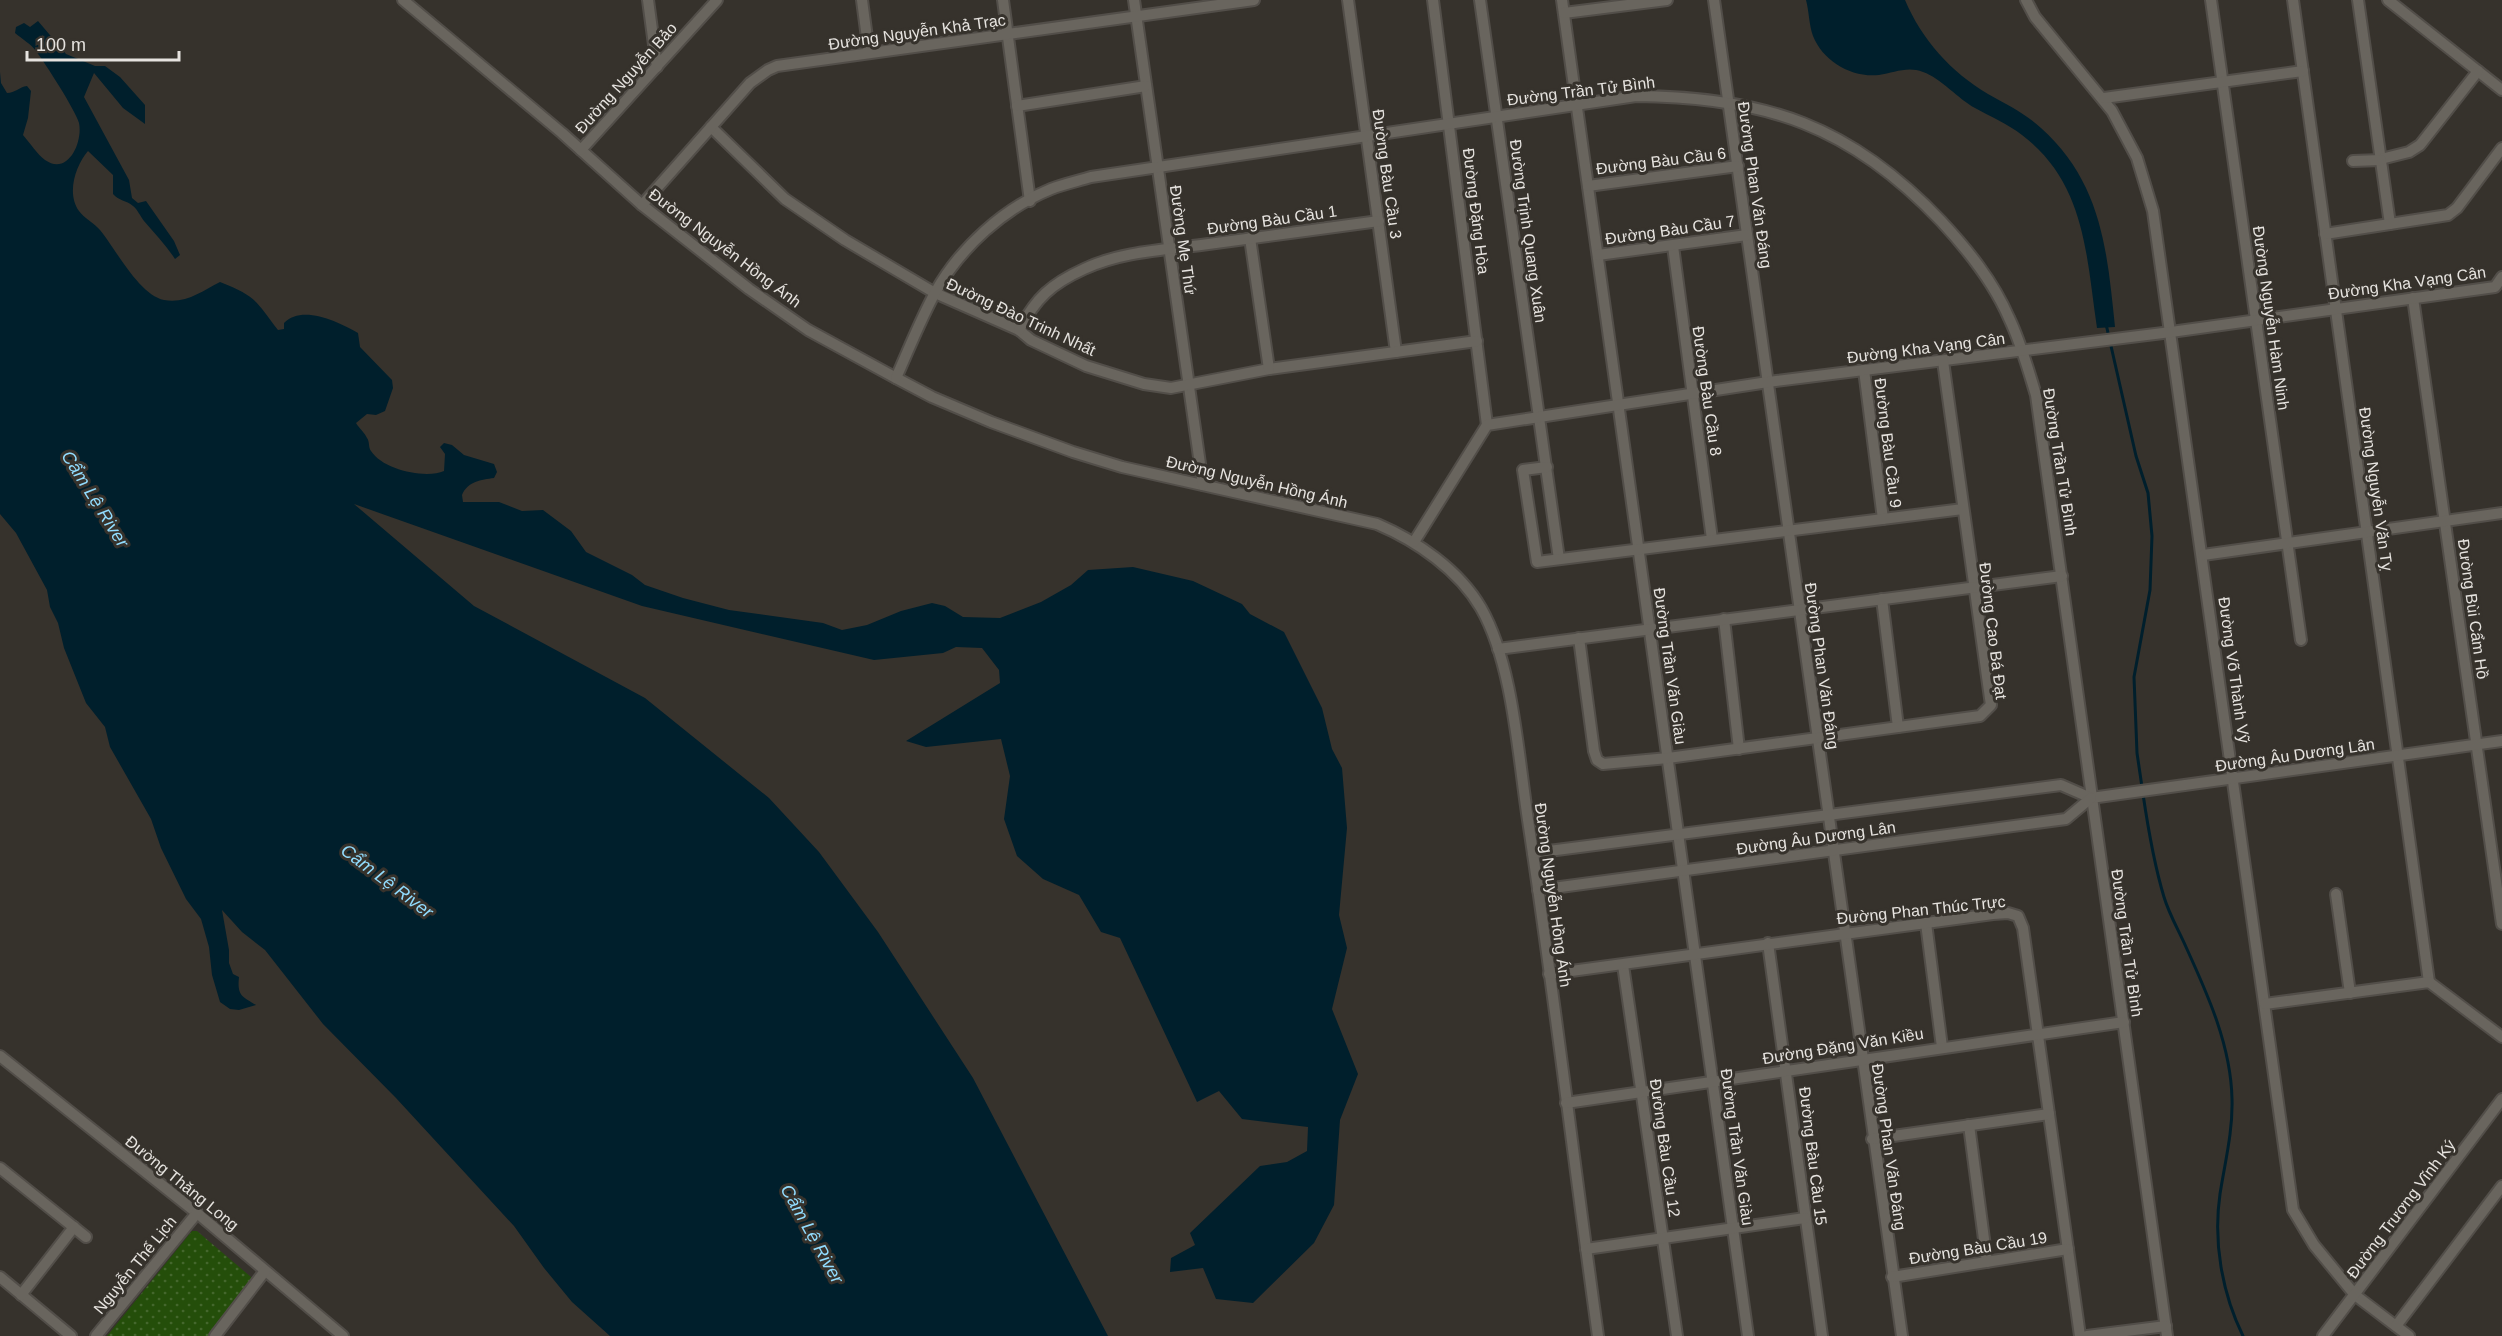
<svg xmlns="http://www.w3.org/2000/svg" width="2502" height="1336" font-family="Arial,sans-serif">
  <defs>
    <pattern id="park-dots" width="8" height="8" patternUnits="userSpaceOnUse" patternTransform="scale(1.5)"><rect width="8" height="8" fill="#244e0a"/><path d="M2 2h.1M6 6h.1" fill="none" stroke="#44672d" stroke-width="1.8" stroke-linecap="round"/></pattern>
  </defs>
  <rect width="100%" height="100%" fill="#36322c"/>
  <polygon fill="url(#park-dots)" points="192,1231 197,1231 251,1277 252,1281 208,1336 107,1336"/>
  <g fill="#001f2c">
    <path d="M1806,0H1905C1922,40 1951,72 1988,94C2006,104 2026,114 2041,128C2102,183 2107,250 2115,327L2097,328C2086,255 2086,184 2022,135C2008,124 1991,117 1975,108C1958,99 1941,78 1923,72C1907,66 1894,73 1879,75C1851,78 1823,61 1813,36C1809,25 1809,11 1806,0Z"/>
    <path d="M38,21L66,54L95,66H105L120,77L145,105V124L123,108L94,73L84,97L129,180L132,198L138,203L146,201L174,241L180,255L175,259C166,245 155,234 144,221C140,216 138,210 133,206C126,200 119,201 113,194V175L88,151C76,165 66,193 79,211C84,218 94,223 100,230C115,248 139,295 164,300C186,304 202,291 220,282C256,296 256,301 278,330L284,329V323C302,304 339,322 358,333L360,347L392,380L393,388L385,411L376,415L367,414L356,423C359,428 365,433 367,438C370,442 368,447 371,451C383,470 426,479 444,471L445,454L440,447L444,443L452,445L464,455L494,464L497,472L494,478C481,480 468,481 462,495L463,502H499L522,511L543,510L571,531L586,552L632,575L645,585L683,598L729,610L823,623L842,630L867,625L901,611L932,603L945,606L963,617L1000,618L1041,602L1071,585L1088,570L1133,567L1193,581L1242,604L1250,614L1284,632L1322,708L1332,749L1342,768L1347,828L1339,915L1347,948L1332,1009L1358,1074L1340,1120L1334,1205L1314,1243L1253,1303L1216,1299L1203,1268L1170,1272L1171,1258L1195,1245L1190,1233L1260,1166L1287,1162L1307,1151L1308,1127L1242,1119L1219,1091L1197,1102L1120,938L1101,932L1079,895L1043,879L1017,856L1004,819L1010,776L1001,739L926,747L906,741L1000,683L999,670L982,648L956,647L943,653L874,660L642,606L354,504L474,606L645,698L769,798L819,852L878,932L973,1078L1108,1336H610L572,1302L544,1268L514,1226L396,1098L323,1024L265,950L242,932L222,910L229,950V963L233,974L239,977C237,996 242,996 256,1005L239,1010L230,1009L220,1002L212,975L209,947L201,919L186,899L161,848L151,819L110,747L105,727L86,703L64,648L58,623L50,607L47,590L16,533L0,514V72L1,83L7,93C15,93 19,87 27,86L31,91L28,118L23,135C30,143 37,154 45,160C68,176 83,142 79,123C76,111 45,63 36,51C31,44 22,39 15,33L16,27L24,23L30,27Z"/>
  </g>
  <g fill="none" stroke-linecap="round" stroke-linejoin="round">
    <g stroke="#001f2c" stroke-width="3">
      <polyline points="2106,324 2136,456 2148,493 2152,536 2150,590 2134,677 2137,753 2142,787"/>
      <path d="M2143,794C2148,828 2154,864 2164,897C2169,914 2179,931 2186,947C2208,995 2231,1046 2232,1099C2233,1131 2225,1162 2220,1194C2213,1242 2222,1293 2243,1336"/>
    </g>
    <defs>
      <g id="minor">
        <path d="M403,0L562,133L642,205L749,289L808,330L896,378L932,397L991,422L1073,452L1122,467L1377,524C1417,541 1459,570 1481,608C1513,664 1518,755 1528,820C1554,991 1574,1164 1598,1336"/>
        <polyline points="648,0 657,67"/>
        <polyline points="862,0 869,53"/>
        <polyline points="1003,0 1030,201"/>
        <polyline points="1134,0 1203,485"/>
        <polyline points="1348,0 1396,352"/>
        <polyline points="1433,0 1487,425"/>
        <polyline points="1480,0 1559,559"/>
        <polyline points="1562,0 1748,1336"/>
        <polyline points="1714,0 1902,1336"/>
        <polyline points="2026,0 2035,17 2112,111 2137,158 2153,211 2293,1210 2314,1245 2355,1295 2409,1336"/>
        <polyline points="2211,0 2301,640"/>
        <polyline points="2293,0 2429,982"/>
        <polyline points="2358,0 2390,224"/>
        <polyline points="2388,0 2502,90"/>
        <polyline points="1564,13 1667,0"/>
        <polyline points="2104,98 2303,71"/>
        <polyline points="1017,106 1146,86"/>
        <polyline points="711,127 785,199 845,240 935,293 1019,330 1031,340 1086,366 1144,384 1171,388 1269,369 1477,341"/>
        <polyline points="581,150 717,0"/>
        <polyline points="2381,159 2409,152 2420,145 2478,71"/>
        <polyline points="2353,161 2381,160"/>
        <polyline points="1588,186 1738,166"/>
        <polyline points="642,205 750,83 768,70 777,66 1254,0"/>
        <polyline points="2325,234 2448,215 2457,208 2502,148"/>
        <polyline points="1250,238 1269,369"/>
        <polyline points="1673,246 1712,539"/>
        <polyline points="1598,255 1747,235"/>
        <polyline points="2413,298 2502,924"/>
        <path d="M1019,330C1036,298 1051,284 1084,269C1120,252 1162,250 1201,245C1260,237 1320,229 1379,221"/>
        <polyline points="1864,370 1883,519"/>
        <path d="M896,378C909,349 921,318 936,291C961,247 1004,208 1051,189C1064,184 1078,181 1091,177L1636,96C1766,97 1851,126 1941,221C1968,250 1993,281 2009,318C2021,343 2028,369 2036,395L2167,1336"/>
        <polyline points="1547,467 1523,470 1537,562 1963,509"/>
        <polyline points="1414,542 1487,425 1768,382 2171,332 2495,287 2502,277"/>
        <polyline points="2203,555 2502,513"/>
        <polyline points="1882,599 1898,727"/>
        <polyline points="1724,619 1739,749"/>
        <polyline points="1579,638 1594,751 1597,760 1603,764 1668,758 1980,716 1991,705 1990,698 1943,361"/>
        <polyline points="1498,649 2062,576"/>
        <polyline points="1533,853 2061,785 2091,798 2502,741"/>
        <polyline points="1538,890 2066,819 2091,798"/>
        <polyline points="2336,894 2350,993"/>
        <polyline points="1926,923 1942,1047"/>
        <polyline points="1768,943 1822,1336"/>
        <polyline points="1623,965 1677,1336"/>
        <polyline points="1549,974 1993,914 2008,913 2018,916 2023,928 2080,1336"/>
        <polyline points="2265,1004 2429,982 2502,1037"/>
        <polyline points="0,1056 197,1213 343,1336"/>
        <polyline points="1566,1103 2124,1022"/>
        <polyline points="1969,1125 1987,1262"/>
        <polyline points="1872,1139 2049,1114"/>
        <polyline points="0,1168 86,1237"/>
        <polyline points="1586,1249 1805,1218"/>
        <polyline points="0,1277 71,1336"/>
        <polyline points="1892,1277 2068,1249"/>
        <polyline points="21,1295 74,1227"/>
        <polyline points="2396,1326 2502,1186"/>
        <polyline points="96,1336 197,1213"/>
        <polyline points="215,1336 265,1271"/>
        <polyline points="2087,1336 2166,1326"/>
        <polyline points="2323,1336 2502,1099"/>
      </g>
    </defs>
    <use href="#minor" stroke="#524e49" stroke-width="14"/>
    <use href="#minor" stroke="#69655e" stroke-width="10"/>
  </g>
  <g text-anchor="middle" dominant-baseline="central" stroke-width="6" stroke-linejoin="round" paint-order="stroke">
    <g font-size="16" fill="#e6e3df" stroke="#36322c">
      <text transform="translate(917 32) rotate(-8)">Đường Nguyễn Khả Trạc</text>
      <text transform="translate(626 78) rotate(-48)">Đường Nguyễn Bảo</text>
      <text transform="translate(1581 91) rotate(-7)">Đường Trần Tử Bình</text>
      <text transform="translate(1661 161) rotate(-7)">Đường Bàu Cầu 6</text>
      <text transform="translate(1387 174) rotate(82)">Đường Bàu Cầu 3</text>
      <text transform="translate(1755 185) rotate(82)">Đường Phan Văn Đáng</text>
      <text transform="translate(1476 211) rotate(83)">Đường Đặng Hòa</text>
      <text transform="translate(1272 220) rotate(-8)">Đường Bàu Cầu 1</text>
      <text transform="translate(1670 230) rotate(-8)">Đường Bàu Cầu 7</text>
      <text transform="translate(1528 231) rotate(82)">Đường Trịnh Quang Xuân</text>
      <text transform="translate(1183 240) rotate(82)">Đường Mẹ Thứ</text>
      <text transform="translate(725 248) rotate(37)">Đường Nguyễn Hồng Ánh</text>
      <text transform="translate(2407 283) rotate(-8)">Đường Kha Vạng Cân</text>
      <text transform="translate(1021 317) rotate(25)">Đường Đào Trinh Nhất</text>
      <text transform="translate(2271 318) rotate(82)">Đường Nguyễn Hàm Ninh</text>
      <text transform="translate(1926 348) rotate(-7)">Đường Kha Vạng Cân</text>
      <text transform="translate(1707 391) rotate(82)">Đường Bàu Cầu 8</text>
      <text transform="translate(1888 443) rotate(83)">Đường Bàu Cầu 9</text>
      <text transform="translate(2060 462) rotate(81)">Đường Trần Tử Bình</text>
      <text transform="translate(1257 482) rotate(13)">Đường Nguyễn Hồng Ánh</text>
      <text transform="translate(2376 489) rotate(82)">Đường Nguyễn Văn Tỵ</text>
      <text transform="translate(2473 609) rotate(82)">Đường Bùi Cẩm Hồ</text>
      <text transform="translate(1993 631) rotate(83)">Đường Cao Bá Đạt</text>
      <text transform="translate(1670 666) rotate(82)">Đường Trần Văn Giàu</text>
      <text transform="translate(1822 666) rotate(82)">Đường Phan Văn Đáng</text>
      <text transform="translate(2234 670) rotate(82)">Đường Võ Thành Vỹ</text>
      <text transform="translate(2295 755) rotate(-8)">Đường Âu Dương Lân</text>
      <text transform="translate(1816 838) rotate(-8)">Đường Âu Dương Lân</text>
      <text transform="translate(1553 895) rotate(82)">Đường Nguyễn Hồng Ánh</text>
      <text transform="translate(1921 910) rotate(-6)">Đường Phan Thúc Trực</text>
      <text transform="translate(2127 943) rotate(82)">Đường Trần Tử Bình</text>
      <text transform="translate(1843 1046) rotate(-9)">Đường Đặng Văn Kiều</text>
      <text transform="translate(1737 1147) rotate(82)">Đường Trần Văn Giàu</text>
      <text transform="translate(1889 1147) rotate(82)">Đường Phan Văn Đáng</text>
      <text transform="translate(1665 1148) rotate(82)">Đường Bàu Cầu 12</text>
      <text transform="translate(1813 1156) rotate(83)">Đường Bàu Cầu 15</text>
      <text transform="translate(182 1183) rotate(39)">Đường Thăng Long</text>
      <text transform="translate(2401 1209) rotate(-53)">Đường Trương Vĩnh Ký</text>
      <text transform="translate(1978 1248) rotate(-9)">Đường Bàu Cầu 19</text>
      <text transform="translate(135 1265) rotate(-51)">Nguyễn Thế Lịch</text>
    </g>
    <g font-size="18" font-style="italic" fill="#91dcfe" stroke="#36322c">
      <text transform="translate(95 499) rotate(58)">Cẩm Lệ River</text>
      <text transform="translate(387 881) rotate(37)">Cẩm Lệ River</text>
      <text transform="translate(812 1234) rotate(61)">Cẩm Lệ River</text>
    </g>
  </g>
  <path d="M27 51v9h152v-9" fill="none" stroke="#e6e3df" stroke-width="3"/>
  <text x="36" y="51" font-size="18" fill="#e6e3df" stroke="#36322c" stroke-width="4.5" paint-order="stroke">100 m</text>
</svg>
